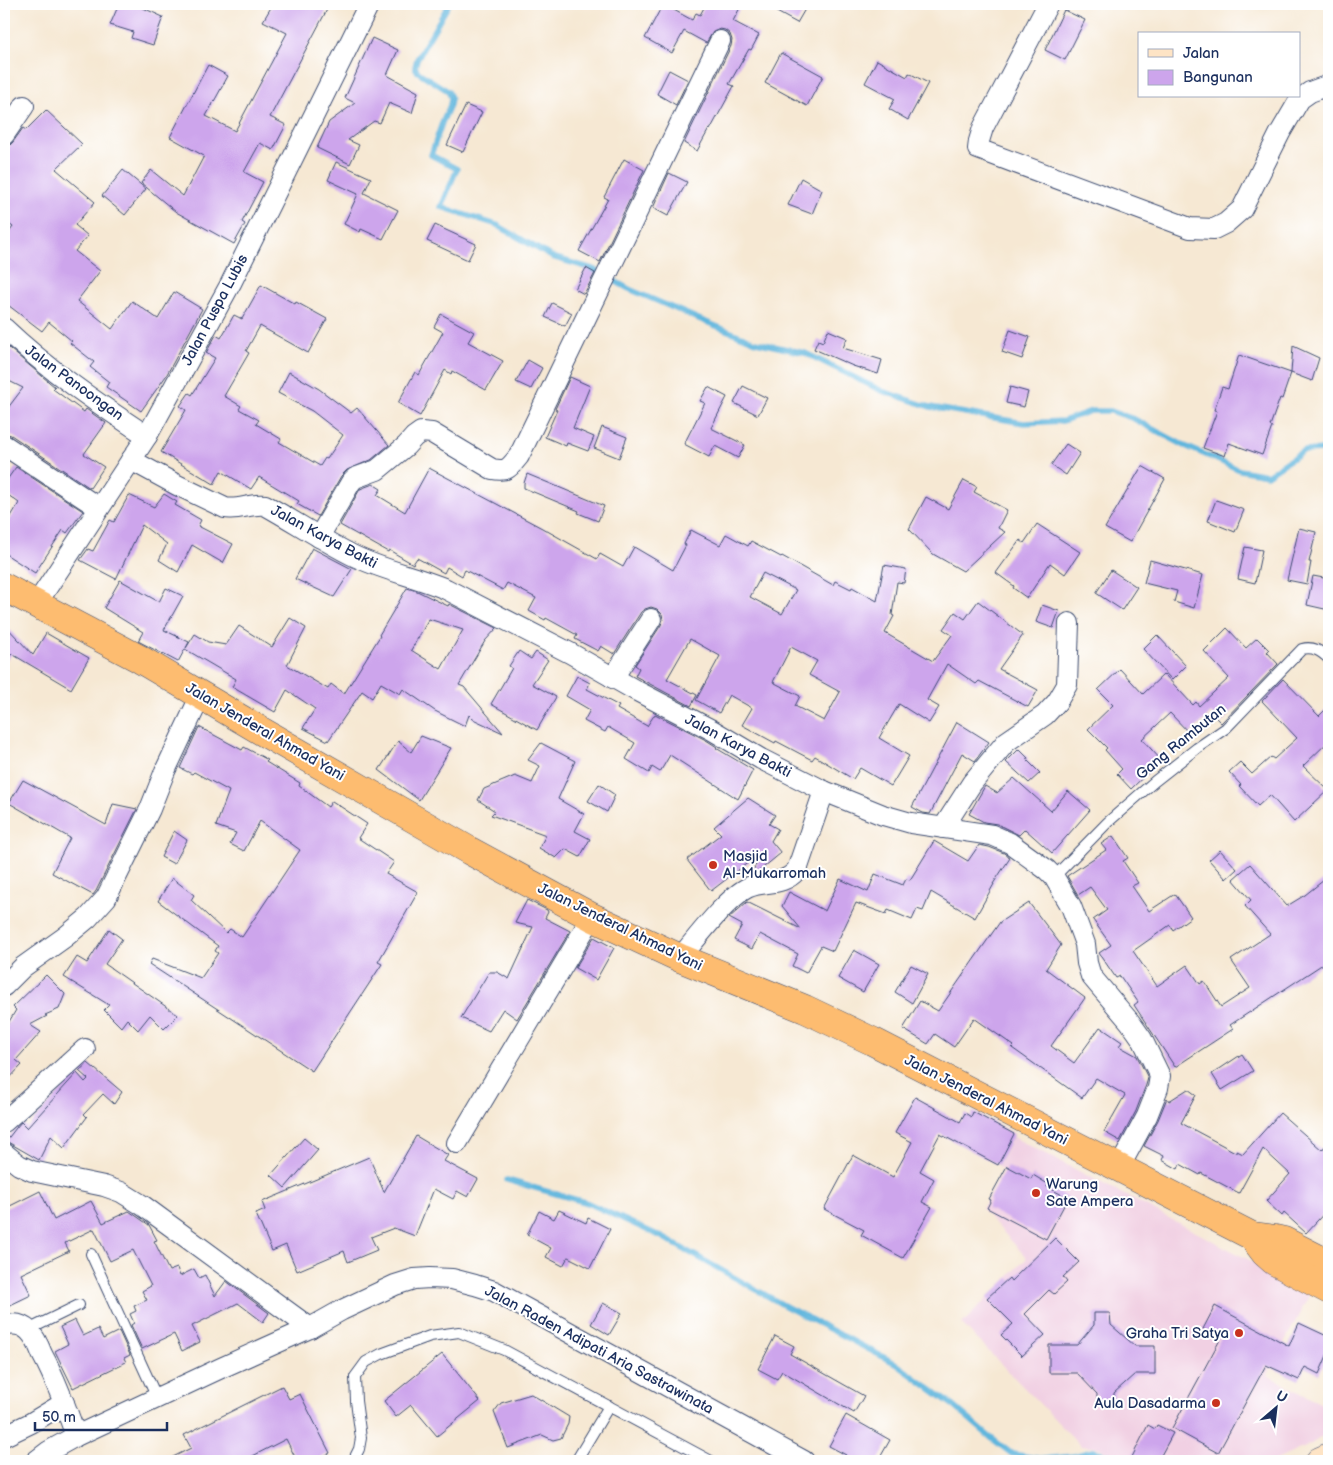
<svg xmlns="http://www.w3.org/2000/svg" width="1333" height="1465" font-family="'Balsamiq Sans',sans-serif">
  <rect width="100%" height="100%" fill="#fff"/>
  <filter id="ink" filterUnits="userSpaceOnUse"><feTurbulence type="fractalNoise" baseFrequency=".02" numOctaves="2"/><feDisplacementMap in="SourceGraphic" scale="10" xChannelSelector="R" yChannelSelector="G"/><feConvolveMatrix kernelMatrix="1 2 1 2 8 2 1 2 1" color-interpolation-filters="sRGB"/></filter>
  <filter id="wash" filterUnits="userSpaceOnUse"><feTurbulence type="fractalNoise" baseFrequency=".0096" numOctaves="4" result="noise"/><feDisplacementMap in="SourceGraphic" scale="20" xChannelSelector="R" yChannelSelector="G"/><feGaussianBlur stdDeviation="1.12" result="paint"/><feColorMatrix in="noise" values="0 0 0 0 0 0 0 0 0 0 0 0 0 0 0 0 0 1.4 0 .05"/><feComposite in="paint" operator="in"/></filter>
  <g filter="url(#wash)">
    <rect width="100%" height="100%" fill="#f6e8d3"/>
    <polygon fill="#f1d0e3" points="1013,1137 1311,1292 1267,1375 1329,1408 1329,1432 1311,1444 1274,1461 1128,1461 1119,1456 1099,1448 1081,1446 962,1324 1027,1258 982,1209 1003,1170 998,1167"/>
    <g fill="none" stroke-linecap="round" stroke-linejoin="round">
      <g stroke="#61b6dd" stroke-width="5.5">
        <polyline points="449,4 417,59 415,67 418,72 448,91 451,98 450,105 442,123 431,155 457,169 441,207 497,225 552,257 593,269 629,289 701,320 756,342 805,353 882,391 930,407 1024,423 1063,421 1091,411 1111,411 1134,419 1185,446 1240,470 1267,475 1303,451 1326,450 1329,451"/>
        <polyline points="507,1180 588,1203 662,1237 787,1307 895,1363 954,1406 990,1437 1012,1454 1043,1459 1074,1456 1093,1451 1112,1456 1122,1461"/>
      </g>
    </g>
    <g id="blocks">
      <g fill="#cda5ec" fill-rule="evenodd">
        <polygon points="119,4 142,4 141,7 163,17 153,45 131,38 133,32 110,25"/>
        <polygon points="273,4 330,4 270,117 286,125 273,150 260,143 244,172 263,182 242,222 245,224 234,244 176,212 141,183 151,170 183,196 204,156 170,137 208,65 228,76 206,116 235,131 287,33 263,21"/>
        <polygon points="663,4 692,20 696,13 700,15 706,4 742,4 733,21 759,35 751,50 749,49 729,84 734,86 710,130 709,129 697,151 684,143 731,46 732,40 730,34 725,30 720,29 713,32 706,43 684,31 672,53 645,38"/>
        <polygon points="762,4 808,4 797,23"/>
        <polygon points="1064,10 1085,20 1065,60 1045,50"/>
        <polygon points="372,38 398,50 387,75 418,92 412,113 389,103 380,123 374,121 348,140 359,145 350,164 317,148 329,122 355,103 345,98"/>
        <polygon points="781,53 823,76 807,106 765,83"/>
        <polygon points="877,60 907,77 909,73 928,83 908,120 889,109 895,99 865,83"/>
        <polygon points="669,70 688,80 676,105 657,94"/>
        <polygon points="466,105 482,112 463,152 447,145"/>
        <polygon points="46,110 82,144 56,169 95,202 75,225 88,236 75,251 100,271 77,301 112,329 132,301 158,319 174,292 202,309 166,376 141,411 106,387 109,382 90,367 94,362 70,343 72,341 49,322 42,331 4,302 4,239 13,227 4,220 4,147 10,145 13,142 23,128 26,130"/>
        <polygon points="624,159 644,170 600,262 579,251 608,199 604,197"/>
        <polygon points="336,162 371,178 364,193 398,210 383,239 361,229 360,232 344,224 358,194 328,180"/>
        <polygon points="123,170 146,189 125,215 102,196"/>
        <polygon points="669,173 687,182 668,216 653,208"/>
        <polygon points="801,178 822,190 812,214 788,205"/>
        <polygon points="435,225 476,244 468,260 427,241"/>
        <polygon points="586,268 595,273 584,294 575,289"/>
        <polygon points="261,285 295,304 296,302 327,319 308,353 260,326 246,351 249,353 224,396 241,406 239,409 259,420 256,424 281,439 279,442 320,466 325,458 327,459 343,435 312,411 278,393 289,372 319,389 351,413 357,408 389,445 371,460 347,470 341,476 318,516 297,504 299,501 259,477 251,489 221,471 214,484 161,452 186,410 180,406 189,393 192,395 215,358 206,353 216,335 221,338 234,315 242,319"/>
        <polygon points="552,303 572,313 565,326 545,317"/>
        <polygon points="441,314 474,332 468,342 503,361 486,390 452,371 451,374 445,370 420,416 398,403 415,372 419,375 443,332 434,327"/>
        <polygon points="828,330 847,338 843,348 882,360 878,374 853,366 814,349 818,340 823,342"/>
        <polygon points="1010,330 1030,337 1022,359 1002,352"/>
        <polygon points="4,344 55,387 53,389 84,412 86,409 106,423 84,454 104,467 90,488 11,435 4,433 4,413 23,388 5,379 10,374 4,368"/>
        <polygon points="1293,346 1319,358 1312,381 1291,373"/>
        <polygon points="1239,355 1291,373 1282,399 1280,398 1270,426 1272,427 1262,455 1229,443 1225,456 1203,448 1217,411 1214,410 1222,387 1228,389"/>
        <polygon points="528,360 542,368 531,389 516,382"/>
        <polygon points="570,377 590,386 573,428 594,437 588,451 567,443 566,446 545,437 557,410 555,409"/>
        <polygon points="743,386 767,398 758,415 734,403"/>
        <polygon points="708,387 727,397 711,428 745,445 738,458 715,446 709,457 684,444 705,403 700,401"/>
        <polygon points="1010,387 1028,392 1024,407 1006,403"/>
        <polygon points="602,427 627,437 619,458 594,448"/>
        <polygon points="1066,444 1080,453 1066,475 1051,465"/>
        <polygon points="1142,466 1165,479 1130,542 1105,528"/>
        <polygon points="16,467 83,511 67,533 63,530 35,573 4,553 4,528 19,503 4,492 4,484"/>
        <path d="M429,468L542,528L597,559L600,554L623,567L634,547L673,570L686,545L684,544L691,530L720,545L726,534L748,546L751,541L781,557L782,556L833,585L835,581L851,589L852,587L877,601L884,565L906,569L904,583L897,582L892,615L894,616L885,633L933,661L952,635L943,629L955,612L965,619L978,601L1023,635L999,669L1038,690L1028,707L979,681L976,684L947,664L927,700L939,707L929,723L899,704L879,738L909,756L891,786L860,768L853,779L815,756L812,760L776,741L775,743L742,725L752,708L729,695L719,713L696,700L720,656L690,639L667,679L697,695L691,706L635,676L639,668L635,665L661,625L663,619L662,614L657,609L651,607L645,609L641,612L614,654L601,646L598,651L575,639L577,635L546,618L545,620L529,611L536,598L507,583L503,590L465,570L462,576L447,567L444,573L417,558L413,564L389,550L388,552L340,525L360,489L373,484L381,489L377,495L405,512ZM763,573L796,590L782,614L750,597ZM791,647L817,661L809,675L840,692L824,721L795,706L800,696L773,682Z"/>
        <polygon points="527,474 604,506 598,521 578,513 579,511 524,488 524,483"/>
        <polygon points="964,480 977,487 974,492 1007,510 998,528 1005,532 963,571 933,554 909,529 926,497 948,509"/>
        <polygon points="164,494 177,502 175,505 201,520 198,526 233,544 223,563 192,545 178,572 159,560 167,544 142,525 116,579 80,560 88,549 93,551 110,520 114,522 129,495 154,507"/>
        <polygon points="1216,500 1244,510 1235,532 1208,521"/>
        <polygon points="1037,524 1080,552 1065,574 1050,563 1027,598 1013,588 1014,586 996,573 1020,540 1024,543"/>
        <polygon points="1299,528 1316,532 1309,562 1311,562 1307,584 1287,580"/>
        <polygon points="1245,547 1262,550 1255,583 1238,579"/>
        <polygon points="312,548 352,569 334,597 295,579"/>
        <polygon points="1150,560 1203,575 1194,608 1174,602 1177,591 1144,583"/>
        <polygon points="1111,570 1137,587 1122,610 1096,593"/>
        <polygon points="1313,576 1329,579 1329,610 1307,605"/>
        <path d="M120,580L159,602L166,588L183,596L164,630L189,642L186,648L195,634L208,642L226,645L239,626L272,647L290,618L306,628L287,665L328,689L331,684L344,694L380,636L379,635L407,588L417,591L448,606L449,604L497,628L485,641L459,685L464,687L503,733L473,719L469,715L465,726L435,711L403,689L400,694L381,683L372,698L362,691L328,741L303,728L315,709L287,690L275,712L232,687L236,679L185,649L178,662L138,641L143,632L104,608ZM429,619L463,630L441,669L411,650Z"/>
        <polygon points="1042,605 1059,611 1053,628 1036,622"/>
        <polygon points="4,624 33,655 46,633 89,658 71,689 12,654 4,662"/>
        <polygon points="1227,628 1246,648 1257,638 1269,650 1267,652 1278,664 1221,723 1211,713 1190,734 1170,713 1142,739 1161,760 1131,789 1117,774 1122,769 1105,750 1107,748 1088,729 1113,705 1098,690 1120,669 1143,694 1164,674 1193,705 1196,702 1199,706 1229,678 1204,651"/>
        <polygon points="1157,635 1186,666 1172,680 1143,649"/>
        <polygon points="519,651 531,659 536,652 548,660 532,684 556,697 537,730 491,704 512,668 509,666"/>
        <polygon points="577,676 590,683 587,689 619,706 617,709 647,726 655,714 706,740 717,747 716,748 753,770 738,799 670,755 660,772 652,767 649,773 626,759 635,743 608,727 605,732 584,721 590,710 566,696"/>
        <polygon points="1283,679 1319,716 1329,706 1329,741 1303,766 1328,790 1294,822 1270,795 1258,806 1239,786 1241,785 1229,772 1240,762 1252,774 1271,757 1274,759 1297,738 1262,701"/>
        <polygon points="957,722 989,742 975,761 962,753 930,814 923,813 912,807"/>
        <polygon points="199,727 242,750 244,747 268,760 266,762 300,783 299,786 328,807 332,801 367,824 358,838 394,862 386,874 418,892 378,962 382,964 312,1071 149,964 152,959 201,978 218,953 215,951 218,946 158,901 172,878 194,895 191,900 226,933 230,929 242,937 300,850 260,821 244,851 230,844 236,833 216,826 229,791 194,772 192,774 180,768"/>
        <polygon points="421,736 451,748 419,800 379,770 398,741 411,752"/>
        <polygon points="541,743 575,761 558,799 584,814 575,831 590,839 580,857 565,849 556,858 539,848 546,835 491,815 495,811 478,800 484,789 515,776 532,783 540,766 528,760"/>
        <polygon points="1019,749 1028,758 1027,760 1040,773 1029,783 1006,762"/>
        <polygon points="1014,778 1051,811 1068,791 1090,810 1052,853 1025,829 1019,835 997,824 984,822 969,814 985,786 997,793"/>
        <polygon points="23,780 106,825 113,804 137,809 96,891 93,895 52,873 70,838 9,803"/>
        <polygon points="599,784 615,795 607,812 588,801"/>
        <polygon points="748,798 775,815 769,824 778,829 771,841 781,853 758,872 751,874 763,851 711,891 687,860 721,834 714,827"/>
        <polygon points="174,831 187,840 174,864 161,857"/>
        <polygon points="1113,836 1128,858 1123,861 1138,883 1132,886 1149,911 1175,894 1191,917 1173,930 1170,925 1133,951 1157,986 1187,965 1200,984 1204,981 1221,1007 1250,988 1231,960 1270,934 1245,906 1251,900 1233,879 1250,864 1287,906 1305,895 1329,876 1329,960 1230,1025 1233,1029 1175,1067 1134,1005 1138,1002 1120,976 1116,978 1099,953 1111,945 1093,920 1107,910 1090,887 1078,895 1067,876 1106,850 1101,844"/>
        <polygon points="934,841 968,861 979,845 989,847 1004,853 1010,858 993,884 994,884 975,918 931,892 923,911 917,909 912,920 888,910 886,914 856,903 833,951 821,946 806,973 792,966 798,954 760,934 752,949 734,940 742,925 729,918 747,902 801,929 782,906 789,892 825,911 840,879 868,892 875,874 903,885 906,879 910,880"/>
        <polygon points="1220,850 1237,869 1226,879 1209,860"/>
        <polygon points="527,900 547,910 548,912 545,918 570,931 517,1019 503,1009 489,1031 461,1018 489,972 497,972 509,979 533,927 515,923"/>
        <polygon points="1029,903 1061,945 1046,969 1085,998 1051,1046 1074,1063 1100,1027 1122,1042 1119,1046 1137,1056 1148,1078 1146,1085 1136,1111 1120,1141 1104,1132 1125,1095 1096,1078 1082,1098 1012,1048 1014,1046 974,1018 954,1047 935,1034 928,1044 903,1029 920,1001 938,1011 1000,922"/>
        <polygon points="109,929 122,939 105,964 178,1015 164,1029 150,1015 138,1030 127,1019 121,1027 104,1010 109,1005 64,977 77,957 87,963"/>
        <polygon points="594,937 614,948 596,980 575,968"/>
        <polygon points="854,950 879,964 863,992 838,978"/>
        <polygon points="911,965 928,974 912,1003 895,992"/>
        <polygon points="46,975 65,994 59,1009 45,1015 47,1016 30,1025 41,1032 16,1060 22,1065 4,1084 4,1030 16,1010 13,1007"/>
        <polygon points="1242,1054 1253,1071 1222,1090 1212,1074"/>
        <polygon points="88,1063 122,1092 114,1104 103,1094 84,1114 87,1117 64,1148 51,1136 39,1160 6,1141 16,1128 21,1122 27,1128 77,1073 85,1082 88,1079 79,1071"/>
        <polygon points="1188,1089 1196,1095 1181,1123 1237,1153 1237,1151 1243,1154 1280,1113 1322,1150 1329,1141 1329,1208 1306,1233 1284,1213 1282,1216 1266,1201 1290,1174 1263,1149 1239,1193 1201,1173 1200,1175 1180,1164 1178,1169 1162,1160 1164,1156 1144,1146 1158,1120 1167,1098 1169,1101"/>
        <polygon points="915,1097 960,1122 965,1113 971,1117 973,1112 1014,1134 998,1165 940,1134 920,1171 934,1179 922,1202 932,1207 903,1258 861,1235 864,1230 824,1209 853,1155 893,1177 912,1142 895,1133"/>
        <polygon points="416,1136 448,1155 444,1161 478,1179 468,1197 457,1191 453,1199 434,1189 415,1236 394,1228 371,1237 377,1250 348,1262 344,1251 297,1271 286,1245 272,1251 256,1214 265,1210 262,1202 369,1157 384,1192"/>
        <polygon points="304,1138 318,1150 285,1188 271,1175"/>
        <polygon points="1007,1166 1031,1179 1033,1175 1048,1184 1047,1187 1068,1198 1046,1239 987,1208 991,1200 989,1199"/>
        <polygon points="40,1191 54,1220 91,1201 103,1223 129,1211 149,1225 157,1240 154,1241 169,1271 177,1268 180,1276 194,1269 199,1278 205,1275 215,1296 226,1281 269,1313 263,1322 238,1303 192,1326 200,1342 182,1351 174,1334 142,1349 131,1325 134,1323 130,1314 136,1311 134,1306 147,1300 142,1291 151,1286 133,1250 110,1261 94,1229 65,1243 69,1251 21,1274 31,1295 4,1308 4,1209"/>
        <polygon points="559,1210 586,1223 588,1218 610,1229 590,1268 568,1257 563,1266 546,1257 551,1248 527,1235 539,1211 554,1219"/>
        <polygon points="1055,1238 1079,1262 1063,1277 1067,1282 1054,1294 1049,1290 1025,1314 1045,1335 1022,1356 1001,1335 1013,1324 987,1298 1009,1278 1011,1281"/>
        <polygon points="603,1303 622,1313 609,1335 591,1324"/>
        <polygon points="1215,1306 1289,1346 1299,1323 1329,1337 1329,1351 1319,1374 1305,1367 1299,1380 1266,1365 1218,1453 1172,1428 1221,1338 1203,1329"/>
        <polygon points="1094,1313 1110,1313 1111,1325 1135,1346 1155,1346 1155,1374 1135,1374 1114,1393 1114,1403 1097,1404 1097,1394 1077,1373 1049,1373 1049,1345 1077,1345 1094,1325"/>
        <polygon points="75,1320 83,1336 98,1329 103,1339 119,1331 130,1355 124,1358 126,1362 73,1388 55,1351 68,1344 60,1327"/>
        <polygon points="775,1336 794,1346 790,1354 864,1396 854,1413 782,1371 777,1379 758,1369"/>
        <polygon points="442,1354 480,1401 437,1436 411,1405 396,1417 384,1401"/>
        <polygon points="282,1386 289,1399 300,1394 330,1453 315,1461 297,1461 286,1439 243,1461 165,1461 191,1448 184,1435"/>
        <polygon points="531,1394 569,1417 568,1424 561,1438 553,1440 542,1435 508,1448 494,1412 501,1403"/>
        <polygon points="846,1415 890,1440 878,1461 843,1461 846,1455 829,1446"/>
        <polygon points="1148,1425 1155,1429 1157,1425 1173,1433 1158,1461 1130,1461"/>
      </g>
    </g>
  </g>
  <g filter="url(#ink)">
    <use href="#blocks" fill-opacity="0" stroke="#3c4b70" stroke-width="1"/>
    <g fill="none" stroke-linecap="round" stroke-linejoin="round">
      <defs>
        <g id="service">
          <path d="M1054,877L1108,822L1155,781L1197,748L1226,728L1302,649C1313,646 1321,651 1329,659"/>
          <polyline points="91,1254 157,1398"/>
          <polyline points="28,1330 79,1305"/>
          <polyline points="353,1461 359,1449 361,1438 356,1401 355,1377 366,1362 381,1354 430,1336 459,1332 504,1350 711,1461"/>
          <polyline points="576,1461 609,1406"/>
        </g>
        <g id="minor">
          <polyline points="1048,4 983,128 979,141 978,149 1190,228 1214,229 1226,223 1242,209 1280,133 1300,99 1310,92 1329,85"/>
          <polyline points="4,135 24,106"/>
          <path d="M4,328C47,369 97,403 147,436"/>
          <polyline points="4,445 99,508"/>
          <path d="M131,460L177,485L225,508C238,511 251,503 265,505C294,521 322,540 352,555C382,570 415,576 446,589L570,653L635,690L712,730L761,759L824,791L883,815L911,823L992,835L1010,843L1047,870L1054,877L1071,906L1085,944L1087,963L1091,976L1130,1022L1142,1039L1160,1076L1158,1088L1147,1116L1119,1168"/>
          <path d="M319,537L351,482L355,478L377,470L406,446L414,437L421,432L432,433L492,469C508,472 509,468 519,456L720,41"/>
          <polyline points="37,603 147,436 231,283 369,4"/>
          <polyline points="613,678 651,619"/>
          <polyline points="943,828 972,783 1006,742 1045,715 1057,702 1067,685 1069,623"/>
          <path d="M680,958C696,939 726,899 747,888C765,879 781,888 797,870L824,791"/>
          <polyline points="4,986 23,967 65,937 88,918 106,898 150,809 165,771 201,695"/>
          <polyline points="4,1122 85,1049"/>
          <polyline points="457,1143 592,917"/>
          <polyline points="4,1153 19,1165 32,1171 104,1186 121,1192 142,1205 310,1328"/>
          <path d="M4,1326C13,1323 22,1324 29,1331C35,1337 39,1346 42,1354C56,1380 66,1408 76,1436"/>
          <polyline points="4,1436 31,1423 64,1403"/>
          <polyline points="36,1461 49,1451 76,1436 221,1368 310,1328 342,1310 395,1285 414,1279 430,1278 452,1279 475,1285 494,1291 804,1461"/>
        </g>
        <polyline id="secondary" points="1320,1461 1329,1457"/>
        <g id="trunk">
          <polyline points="4,587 138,658 263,732 470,851 592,917 680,958 805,1009 872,1041 1252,1236 1275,1239 1284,1241 1329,1264"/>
          <polyline points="1252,1236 1265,1253 1274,1261 1329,1290"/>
        </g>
      </defs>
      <use href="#service" stroke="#3c4b70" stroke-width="12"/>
      <use href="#minor" stroke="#3c4b70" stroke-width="22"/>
      <use href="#secondary" stroke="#3c4b70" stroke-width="29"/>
      <use href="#trunk" stroke="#3c4b70" stroke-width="29"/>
      <use href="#service" stroke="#fff" stroke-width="10"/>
      <use href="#minor" stroke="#fff" stroke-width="20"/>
      <use href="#secondary" stroke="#fee4c5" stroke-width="28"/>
      <use href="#trunk" stroke="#fdbc6f" stroke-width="28"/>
    </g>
  </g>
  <g fill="#c8321e" stroke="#fff" stroke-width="2">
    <circle cx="713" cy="865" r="5"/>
    <circle cx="1036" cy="1193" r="5"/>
    <circle cx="1239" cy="1333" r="5"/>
    <circle cx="1216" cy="1403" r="5"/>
  </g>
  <g text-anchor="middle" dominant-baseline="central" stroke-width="4" stroke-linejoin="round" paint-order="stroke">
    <g font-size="15" fill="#1b2f5e" stroke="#fff">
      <text transform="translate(215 310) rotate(-62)">Jalan Puspa Lubis</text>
      <text transform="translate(74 383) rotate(36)">Jalan Panoongan</text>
      <text transform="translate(324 537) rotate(28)">Jalan Karya Bakti</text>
      <text transform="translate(265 732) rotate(30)">Jalan Jenderal Ahmad Yani</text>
      <text transform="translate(1181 742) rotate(-39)">Gang Rambutan</text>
      <text transform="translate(738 746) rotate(28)">Jalan Karya Bakti</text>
      <text transform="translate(620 927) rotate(26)">Jalan Jenderal Ahmad Yani</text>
      <text transform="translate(986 1100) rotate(27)">Jalan Jenderal Ahmad Yani</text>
      <text transform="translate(599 1350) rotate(28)">Jalan Raden Adipati Aria Sastrawinata</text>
    </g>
    <g font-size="15" fill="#1b2f5e" stroke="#fff" text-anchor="start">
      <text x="723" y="856">Masjid<tspan x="723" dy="17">Al-Mukarromah</tspan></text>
      <text x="1046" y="1184">Warung<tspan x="1046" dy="17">Sate Ampera</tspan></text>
      <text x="1229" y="1333" text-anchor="end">Graha Tri Satya</text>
      <text x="1206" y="1403" text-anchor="end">Aula Dasadarma</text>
    </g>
  </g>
  <rect width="1333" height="1465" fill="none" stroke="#fff" stroke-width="20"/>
  <rect x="1138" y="32" width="162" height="65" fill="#ffffff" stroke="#a4acbf"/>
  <rect x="1148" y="49" width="25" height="8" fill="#fee4c5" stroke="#a4acbf"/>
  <text x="1183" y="58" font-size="15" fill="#1b2f5e">Jalan</text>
  <rect x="1148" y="70" width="25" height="15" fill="#cda5ec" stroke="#a4acbf"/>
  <text x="1183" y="82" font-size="15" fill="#1b2f5e">Bangunan</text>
  <g transform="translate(1276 1408) rotate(28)" stroke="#ffffff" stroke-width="4" paint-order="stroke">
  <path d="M0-4L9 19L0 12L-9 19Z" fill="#1b2f5e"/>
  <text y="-8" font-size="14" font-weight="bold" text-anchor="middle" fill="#1b2f5e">U</text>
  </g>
  <path d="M35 1422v8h132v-8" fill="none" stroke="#1b2f5e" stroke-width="2.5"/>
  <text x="42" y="1422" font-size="15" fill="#1b2f5e" stroke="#ffffff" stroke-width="4" paint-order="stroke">50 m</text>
</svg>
